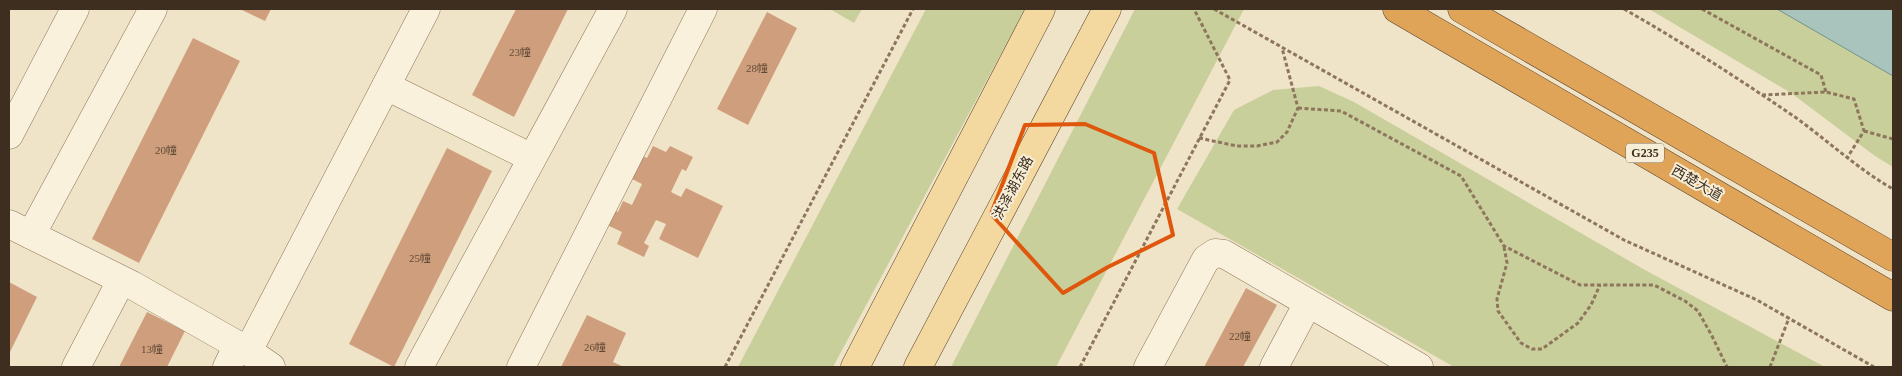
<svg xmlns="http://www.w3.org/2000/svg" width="1902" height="376" font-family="'Times New Roman','Noto Sans SC',serif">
  <rect width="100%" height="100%" fill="#f0e4c8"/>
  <g fill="#c9cf9b">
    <polygon points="830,9 862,9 854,23"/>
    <polygon points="926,9 1025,9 833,367 738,367"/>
    <polygon points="1135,9 1244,9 1056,367 951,367"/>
    <polygon points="1649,9 1777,9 1893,76 1893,167 1875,156 1791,93"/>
    <polygon points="1319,86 1354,102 1645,270 1825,367 1454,367 1177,209 1234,110 1273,90"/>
  </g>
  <polygon fill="#a9c4bc" stroke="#6f938a" points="1777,9 1893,9 1893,76"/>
  <g fill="#cf9f7d">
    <polygon points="240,9 271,9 265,21"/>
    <polygon points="516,9 568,9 514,117 472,95"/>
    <polygon points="767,12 797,28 748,125 717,109"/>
    <polygon points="193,38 240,61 139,263 92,239"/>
    <polygon points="653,146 666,152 670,146 693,157 686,171 682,169 671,192 681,197 686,188 723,206 698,258 659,239 666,224 656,220 644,243 649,246 644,257 617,244 622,232 607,225 614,210 618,212 623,201 632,205 642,184 632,179 637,170 633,169 640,155 647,158"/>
    <polygon points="447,148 492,171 394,367 349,344"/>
    <polygon points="9,282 37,297 9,354"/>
    <polygon points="1246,288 1277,305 1243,367 1204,367"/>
    <polygon points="147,312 185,331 167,367 119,367"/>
    <polygon points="587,315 626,333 613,362 624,367 561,367"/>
  </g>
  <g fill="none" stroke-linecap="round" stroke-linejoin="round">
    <defs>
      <g id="minor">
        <polyline points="386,86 532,158"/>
        <polyline points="9,135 75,9"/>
        <polyline points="9,224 132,285 248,351 271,367"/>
        <polyline points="31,235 153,9"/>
        <polyline points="248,351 426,9"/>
        <polyline points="76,367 121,281"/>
        <polyline points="227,367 238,345"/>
        <polyline points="419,367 613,9"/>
        <polyline points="521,367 703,9"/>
        <polyline points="1148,367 1206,259 1215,253 1224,254 1419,367"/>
        <polyline points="1274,367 1308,303"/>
      </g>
      <g id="major">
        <polyline points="855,367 1041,9"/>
        <polyline points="918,367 1107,9"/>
      </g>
      <g id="highway">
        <polyline points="1397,9 1893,297"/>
        <polyline points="1462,9 1893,257"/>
      </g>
    </defs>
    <use href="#minor" stroke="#8d765c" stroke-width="29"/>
    <use href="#major" stroke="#5b4430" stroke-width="29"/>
    <use href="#highway" stroke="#5b4430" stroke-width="29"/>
    <g stroke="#8d765c" stroke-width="3" stroke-dasharray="4 2.5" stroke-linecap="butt">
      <polyline points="1214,9 1624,240 1757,300 1874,367"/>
      <path d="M1624,9C1682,42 1739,79 1795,117C1828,141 1858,169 1893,189"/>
      <polyline points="1702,9 1821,75 1826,92"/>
      <polyline points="1762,95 1826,92 1854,99 1864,131 1847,158"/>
      <polyline points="1298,108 1341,111 1461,176 1504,246 1580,285 1654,285 1685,301 1698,311 1712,336 1727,367"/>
      <polyline points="1864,131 1893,139"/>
      <polyline points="1199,138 1237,146 1257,146 1277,142 1287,132 1298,108 1282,48"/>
      <polyline points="1504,247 1507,263 1497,299 1498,311 1521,343 1532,349 1542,349 1578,323 1591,305 1600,285"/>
      <polyline points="725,367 913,9"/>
      <polyline points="1080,367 1230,80 1194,9"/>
      <polyline points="1770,367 1789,318"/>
    </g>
    <use href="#minor" stroke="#faf1dc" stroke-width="28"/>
    <use href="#major" stroke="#f3d9a0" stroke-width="28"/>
    <use href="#highway" stroke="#e0a458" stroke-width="28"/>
  </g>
  <path fill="none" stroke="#df570d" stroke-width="4" stroke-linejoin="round" d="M1085,124L1154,153L1173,235L1108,267L1063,293L991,214L1025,125Z"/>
  <g text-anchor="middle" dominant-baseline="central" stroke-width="4" stroke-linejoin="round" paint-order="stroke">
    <g font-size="11" fill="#624a37">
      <text x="520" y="52">23幢</text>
      <text x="757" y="68">28幢</text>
      <text x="166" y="150">20幢</text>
      <text x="420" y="258">25幢</text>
      <text x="1240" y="336">22幢</text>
      <text x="595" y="347">26幢</text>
      <text x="152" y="349">13幢</text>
    </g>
    <rect fill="#f7eed8" stroke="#756857" stroke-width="1" x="1626" y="143.5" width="38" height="19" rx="4"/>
    <g font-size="12" font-weight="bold" fill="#3d2e20">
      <text x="1645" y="153">G235</text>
    </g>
    <g font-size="14" fill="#3d2e20" stroke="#f7eed8">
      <text transform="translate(1697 183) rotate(30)">西楚大道</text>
      <text transform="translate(1013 188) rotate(-62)">洪泽湖东路</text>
    </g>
  </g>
  <rect width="1902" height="376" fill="none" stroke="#3d2e20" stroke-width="20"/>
</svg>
